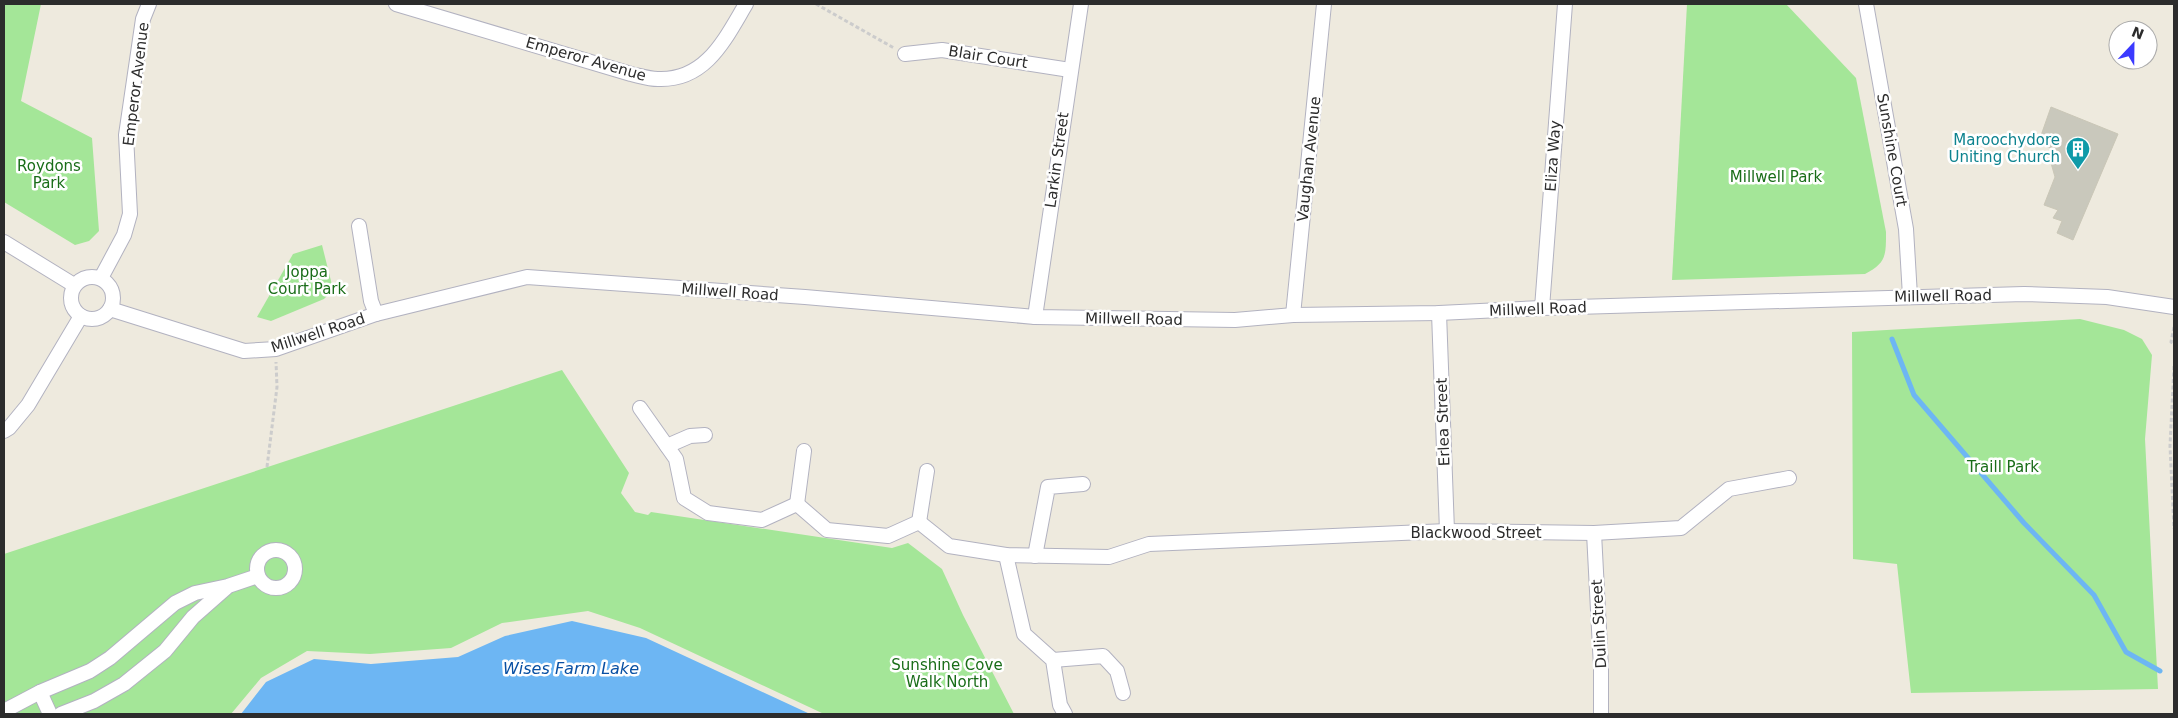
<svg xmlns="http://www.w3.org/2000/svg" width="2178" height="718" font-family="'DejaVu Sans',sans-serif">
  <rect width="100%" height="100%" fill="#eeeade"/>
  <g fill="#a4e698">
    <polygon points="4,4 41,4 21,101 92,138 99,231 89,241 75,245 4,202"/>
    <path d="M1687,4H1786L1856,78L1886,232C1886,256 1886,263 1865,274L1672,280Z"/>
    <polygon points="322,245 332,285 331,292 324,299 271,321 257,317 293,254"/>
    <polygon points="2080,319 2124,330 2142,339 2152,355 2145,439 2158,689 1911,693 1897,564 1853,559 1852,332"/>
    <polygon points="562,370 629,473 621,493 635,512 648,515 651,512 892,548 908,543 942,569 963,615 1014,714 824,714 640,628 588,611 502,623 451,648 370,654 307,651 261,678 231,714 4,714 4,554"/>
  </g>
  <polygon fill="#6db6f3" points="572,621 646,638 810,714 241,714 266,682 314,659 371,664 458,657 505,636"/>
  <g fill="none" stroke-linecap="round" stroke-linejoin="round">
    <polyline stroke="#6db6f3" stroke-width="5" points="1892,339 1914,395 2024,523 2094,595 2126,652 2160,671"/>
  </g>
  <polygon fill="#c9c8bc" stroke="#cac7b7" points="2051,107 2118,134 2073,240 2057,233 2062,221 2053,218 2058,210 2044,205 2055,177 2051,163 2057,150 2038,144"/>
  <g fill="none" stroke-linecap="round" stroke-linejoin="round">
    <defs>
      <g id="minor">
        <path d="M396,4L631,74C640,76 649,79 658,79C706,81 725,39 746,4"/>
        <polyline points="1866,4 1906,229 1910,296"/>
        <polyline points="905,54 942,50 1070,70"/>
        <polyline points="359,226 371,301 376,314"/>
        <polyline points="4,242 74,285"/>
        <circle cx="92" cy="298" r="21"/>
        <polyline points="101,278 124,235 130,214 126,135 143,19 149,4"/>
        <polyline points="1542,308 1565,4"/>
        <polyline points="110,309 244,351 276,349 376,314 527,277 805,297 1035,317 1235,320 1293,315 1439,313 1542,308 2024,294 2107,297 2174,307"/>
        <polyline points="1439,313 1447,531"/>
        <polyline points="1293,315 1324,4"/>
        <polyline points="1035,317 1081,4"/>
        <polyline points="640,408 676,459 684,498 708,513 762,520 797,504 827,530 888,536 919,522 949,546 1006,555 1109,557 1149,544 1447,531 1594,533 1681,528 1729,489 1789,478"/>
        <polyline points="4,431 9,428 28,405 81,316"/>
        <polyline points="667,446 690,436 705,435"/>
        <polyline points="797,504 804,451"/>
        <polyline points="919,522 927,471"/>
        <polyline points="1594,533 1601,668 1601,714"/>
        <circle cx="276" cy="569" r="19"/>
        <polyline points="1006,555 1024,634 1053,660 1060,705 1065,714"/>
        <polyline points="1035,556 1048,487 1083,484"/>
        <polyline points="1053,660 1103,656 1117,671 1123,693"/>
        <polyline points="40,692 50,714"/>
        <polyline points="4,711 40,692 90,671 110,658 175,603 195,593 228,586 258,576"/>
        <polyline points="61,714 94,701 124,684 165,651 193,617 226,588"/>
      </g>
    </defs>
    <use href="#minor" stroke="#b2b2c0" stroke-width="16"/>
    <g stroke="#ccc" stroke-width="3" stroke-dasharray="4 2.5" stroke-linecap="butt">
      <polyline points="816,4 894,48"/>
      <polyline points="2174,327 2171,342 2174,344"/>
      <polyline points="2174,366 2170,446 2174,529"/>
      <polyline points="267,467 277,387 276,362"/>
    </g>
    <use href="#minor" stroke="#fff" stroke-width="14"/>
  </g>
  <defs>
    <symbol id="building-pin" viewBox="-11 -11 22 30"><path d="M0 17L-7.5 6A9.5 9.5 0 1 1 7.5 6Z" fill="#0f9aa8" stroke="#fff"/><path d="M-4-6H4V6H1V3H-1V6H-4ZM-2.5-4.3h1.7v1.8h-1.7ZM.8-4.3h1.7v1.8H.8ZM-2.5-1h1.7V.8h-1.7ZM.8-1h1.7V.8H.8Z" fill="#fff"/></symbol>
  </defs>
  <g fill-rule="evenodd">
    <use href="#building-pin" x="2064" y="135" width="28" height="38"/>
  </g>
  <g text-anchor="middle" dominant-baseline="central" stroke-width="5" stroke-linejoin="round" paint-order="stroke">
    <g font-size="15" fill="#2c2c2c" stroke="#fff">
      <text transform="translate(988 57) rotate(9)">Blair Court</text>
      <text transform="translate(586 59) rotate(16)">Emperor Avenue</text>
      <text transform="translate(136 84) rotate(-83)">Emperor Avenue</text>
      <text transform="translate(1892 150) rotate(80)">Sunshine Court</text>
      <text transform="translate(1553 156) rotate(-86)">Eliza Way</text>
      <text transform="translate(1309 159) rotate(-84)">Vaughan Avenue</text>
      <text transform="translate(1057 160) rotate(-82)">Larkin Street</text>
      <text transform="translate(730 292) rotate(4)">Millwell Road</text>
      <text transform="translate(1943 296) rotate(-1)">Millwell Road</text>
      <text transform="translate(1538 309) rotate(-2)">Millwell Road</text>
      <text transform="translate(1134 319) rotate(1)">Millwell Road</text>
      <text transform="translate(318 333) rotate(-18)">Millwell Road</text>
      <text transform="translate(1443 422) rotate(-92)">Erlea Street</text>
      <text x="1476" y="533">Blackwood Street</text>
      <text transform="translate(1599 624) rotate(-93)">Dulin Street</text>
    </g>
    <g font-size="15" fill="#0d838f" stroke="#fff" text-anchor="end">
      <text x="2060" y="140">Maroochydore<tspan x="2060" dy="17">Uniting Church</tspan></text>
    </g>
    <g font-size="15" fill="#196d18" stroke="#fff">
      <text x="49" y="166">Roydons<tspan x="49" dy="17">Park</tspan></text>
      <text x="1776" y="177">Millwell Park</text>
      <text x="307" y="272">Joppa<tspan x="307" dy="17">Court Park</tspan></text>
      <text x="2003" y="467">Traill Park</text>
      <text x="947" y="665">Sunshine Cove<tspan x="947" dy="17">Walk North</tspan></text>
    </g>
    <g font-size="16" font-style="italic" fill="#0950a3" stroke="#fff">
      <text x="571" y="668">Wises Farm Lake</text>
    </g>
  </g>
  <rect width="2178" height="718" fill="none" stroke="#2c2c2c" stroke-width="10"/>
  <g transform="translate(2133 45) rotate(22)"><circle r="24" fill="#ffffff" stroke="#ababab"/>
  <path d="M0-4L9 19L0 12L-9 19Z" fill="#3b3aff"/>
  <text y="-8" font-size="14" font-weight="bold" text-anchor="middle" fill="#2c2c2c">N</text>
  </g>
</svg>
